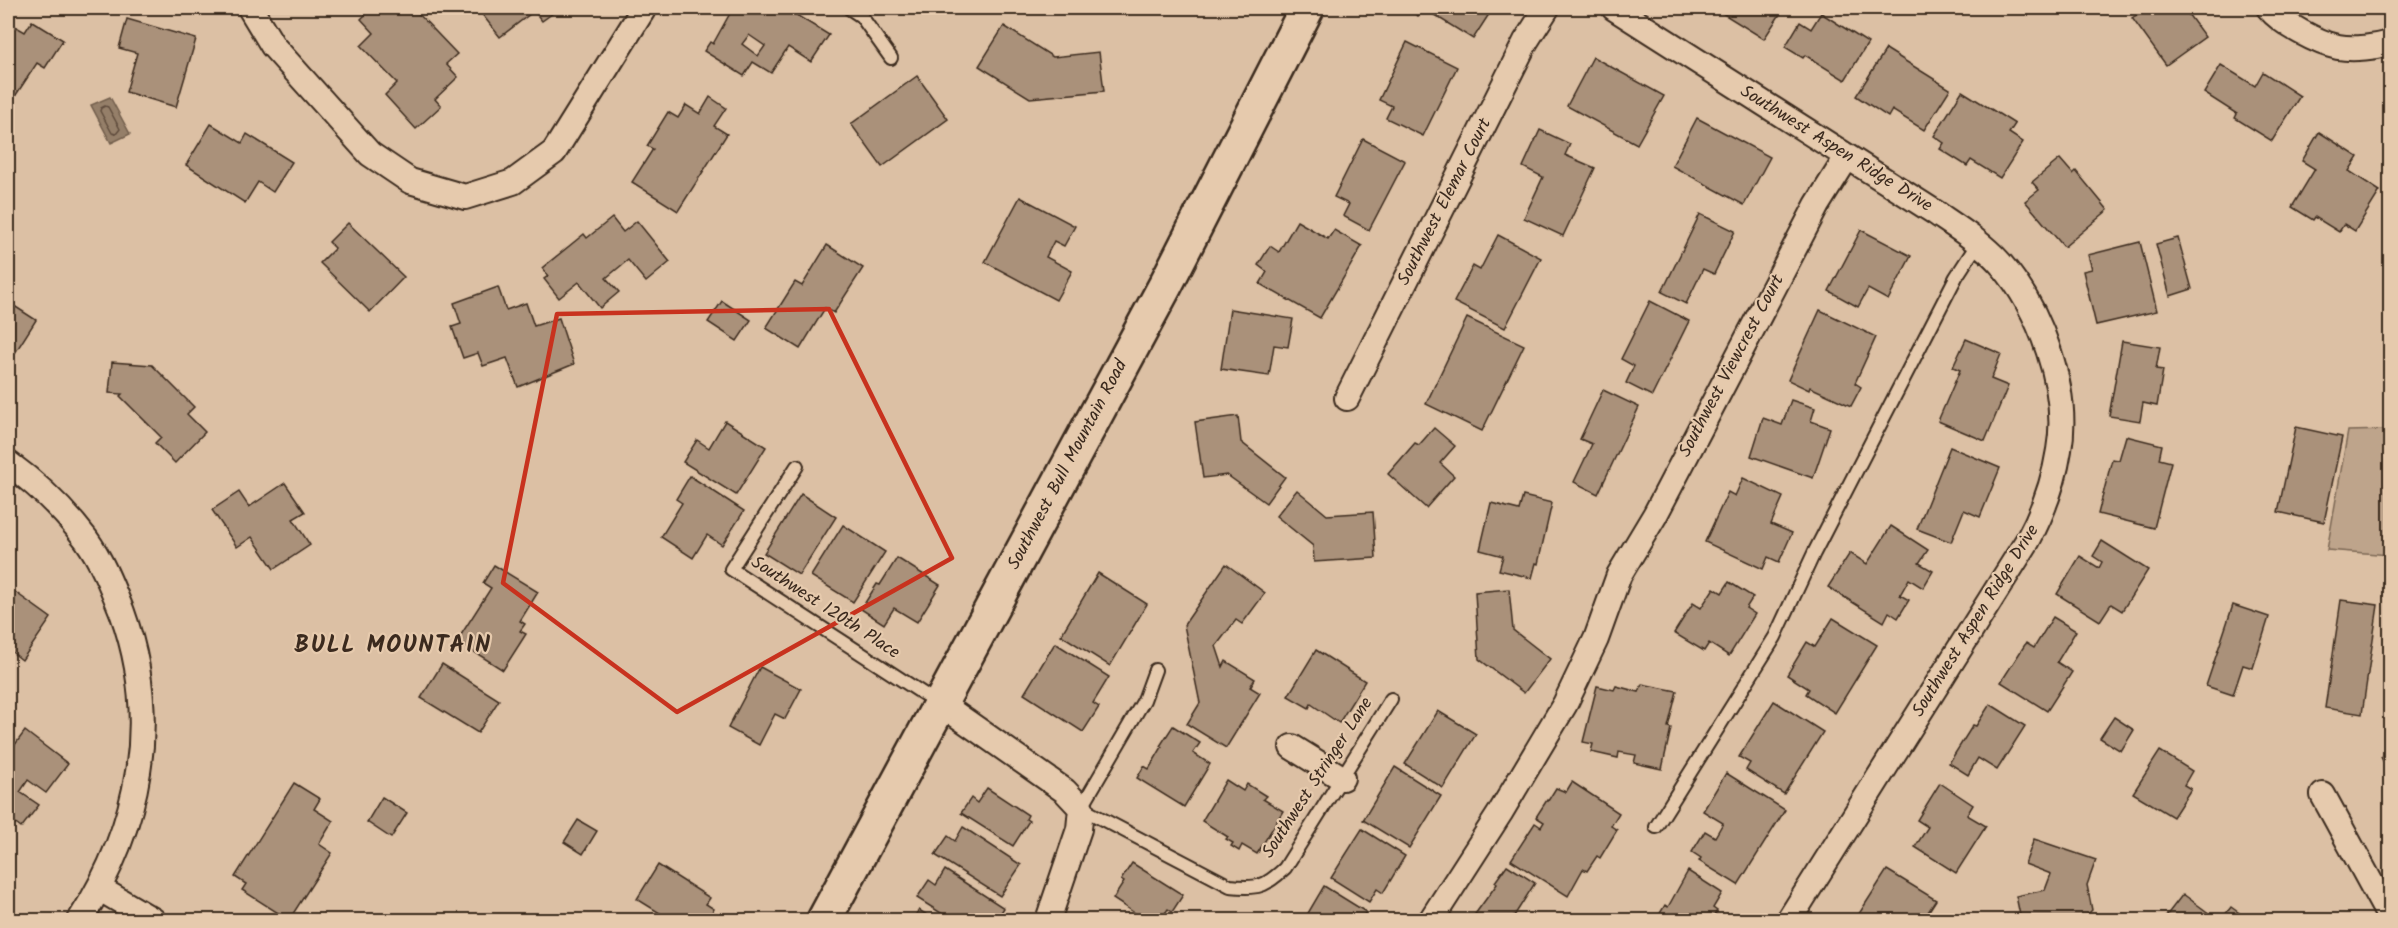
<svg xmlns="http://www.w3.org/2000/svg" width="2398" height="928" font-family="Kalam,sans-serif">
  <rect width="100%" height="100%" fill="#dcc0a4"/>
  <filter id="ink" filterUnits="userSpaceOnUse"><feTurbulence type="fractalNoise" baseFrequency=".0167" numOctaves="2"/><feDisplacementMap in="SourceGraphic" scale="12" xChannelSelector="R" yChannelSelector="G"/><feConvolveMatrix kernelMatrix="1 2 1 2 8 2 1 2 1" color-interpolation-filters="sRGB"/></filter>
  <g filter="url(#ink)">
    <polygon fill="#bea48b" stroke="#7c6754" stroke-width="1.5" points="2390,430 2390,555 2327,550 2348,431"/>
    <polygon fill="#957f69" stroke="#715d4b" stroke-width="1.5" points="110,97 130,134 111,143 91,105"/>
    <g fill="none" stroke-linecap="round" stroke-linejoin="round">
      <polygon stroke="#5f4c3c" stroke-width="1.5" points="105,106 108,107 120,129 116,134 112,133 100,111 101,108"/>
    </g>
    <g fill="#aa917a" stroke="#3b2a1e" stroke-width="1.5" fill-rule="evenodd">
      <polygon points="372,8 413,8 457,54 446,64 458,77 435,99 441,106 416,129 385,95 397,83 361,46 374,33 361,19"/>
      <polygon points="477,8 560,8 542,21 534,11 500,37"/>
      <path d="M733,8H785L829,35L811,62L788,47L771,73L753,62L744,76L704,51L710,42L713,44ZM749,35L765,46L758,56L742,44Z"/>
      <polygon points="1405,8 1493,8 1473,39 1423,8 1418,16"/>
      <polygon points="1714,8 1784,8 1764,39"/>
      <polygon points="2147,8 2197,8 2188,14 2205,37 2166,65 2132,18"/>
      <polygon points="1821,13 1868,43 1845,80 1805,55 1803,58 1785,47 1800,22 1811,29"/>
      <polygon points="127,19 196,39 176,107 126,92 137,53 119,48"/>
      <polygon points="32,21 63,40 45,68 37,63 10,104 8,102 8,22 25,32"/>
      <polygon points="1004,26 1053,57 1099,52 1104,91 1030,98 979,66"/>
      <polygon points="1407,42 1457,67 1423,136 1386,118 1392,106 1379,100"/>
      <polygon points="1886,49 1950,89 1924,130 1892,110 1888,117 1856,96"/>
      <polygon points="1593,57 1664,96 1637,144 1567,106"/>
      <polygon points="2221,65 2255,86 2263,72 2300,96 2272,141 2235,118 2237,114 2204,93"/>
      <polygon points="917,76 948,119 882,167 851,124"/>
      <polygon points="1962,91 2015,124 2009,133 2023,142 2000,178 1971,160 1967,166 1940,149 1944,143 1934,136"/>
      <polygon points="710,97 726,108 714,126 727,134 678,211 632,182 653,149 647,146 668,112 678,118 686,105 700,114"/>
      <polygon points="1697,118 1770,157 1744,205 1672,166"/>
      <polygon points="211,124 242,143 247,134 292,162 273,192 258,182 245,203 186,165"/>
      <polygon points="1540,130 1570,144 1565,155 1595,168 1563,236 1524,218 1543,177 1523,167"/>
      <polygon points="2319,132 2358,157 2349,171 2380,191 2355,231 2344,224 2339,232 2315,217 2313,220 2292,207 2315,169 2302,161"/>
      <polygon points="1363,139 1405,161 1369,230 1343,216 1349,204 1334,197"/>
      <polygon points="2060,159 2073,174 2076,171 2108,210 2064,247 2025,201 2039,190 2032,182"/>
      <polygon points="1020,197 1075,226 1064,246 1054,241 1046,257 1072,271 1056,300 985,262"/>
      <polygon points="1700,214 1735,231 1714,274 1703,269 1686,304 1662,292"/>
      <polygon points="612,218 623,232 637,221 670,262 646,282 628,260 606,278 619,292 600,308 579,282 559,298 544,279 548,276 542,268 584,234 587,238"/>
      <polygon points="1297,221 1328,239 1334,230 1362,246 1320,318 1260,284 1267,272 1258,265 1270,246 1279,252"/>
      <polygon points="348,223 404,277 370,312 320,263 335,248 329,242"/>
      <polygon points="1861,230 1911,256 1888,300 1868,289 1858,307 1829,291"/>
      <polygon points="1498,235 1541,258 1505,328 1454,302 1473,266 1480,270"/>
      <polygon points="2178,238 2192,289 2170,296 2156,244"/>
      <polygon points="2140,242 2157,311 2096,325 2083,271 2092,269 2088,255"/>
      <polygon points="827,245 863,268 834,313 825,308 800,349 766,328 795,282 802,286"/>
      <polygon points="498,287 506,310 526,303 534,326 559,318 574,364 518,387 507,358 483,366 478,353 463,358 452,327 461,324 454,303"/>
      <polygon points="722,301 751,320 737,341 708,322"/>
      <polygon points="1650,301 1689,321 1652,396 1626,383 1634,366 1621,359"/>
      <polygon points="8,302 36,320 8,364"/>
      <polygon points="1230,309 1293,319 1288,347 1274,345 1269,376 1221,369"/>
      <polygon points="1820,310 1876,337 1855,383 1861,387 1851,406 1810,387 1809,390 1788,380"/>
      <polygon points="1467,318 1524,345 1482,431 1426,404"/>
      <polygon points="1966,339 2001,354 1991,379 2008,386 1985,441 1938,421 1960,370 1953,367"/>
      <polygon points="2122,341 2160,347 2156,369 2163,370 2157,406 2143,403 2140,421 2109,416"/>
      <polygon points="112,362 152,365 194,407 187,414 205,432 175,463 155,443 161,437 120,396 122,394 109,393"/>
      <polygon points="1603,390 1639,407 1598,494 1574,482 1592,444 1580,439"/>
      <polygon points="1791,400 1815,408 1811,421 1830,428 1813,478 1751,456 1763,418 1782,425"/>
      <polygon points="1238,416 1241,442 1285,477 1266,503 1227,475 1203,478 1195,422"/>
      <polygon points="725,421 766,447 736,495 683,462 697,440 709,448"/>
      <polygon points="2296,427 2342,437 2324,522 2278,512"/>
      <polygon points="1434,428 1455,446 1440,463 1454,476 1426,508 1388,474 1415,443 1419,445"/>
      <polygon points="2126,436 2162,445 2159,459 2171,462 2154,528 2098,514 2112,459 2119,460"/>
      <polygon points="1950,447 2000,468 1980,517 1964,510 1951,542 1917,529"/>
      <polygon points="690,476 744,511 722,545 707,535 693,558 661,537 682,503 676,499"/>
      <polygon points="1743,478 1783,497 1771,524 1792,533 1779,562 1768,557 1763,569 1705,542 1728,492 1735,496"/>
      <polygon points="285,483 305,512 293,519 310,545 274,569 252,537 237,547 212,510 239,492 249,507"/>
      <polygon points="1297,490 1327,515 1373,512 1376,558 1314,562 1313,546 1276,516"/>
      <polygon points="801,494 836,517 799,575 764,553"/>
      <polygon points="1523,496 1552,503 1538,564 1536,563 1532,578 1499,570 1503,556 1480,550 1491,503 1519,510"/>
      <polygon points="843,525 885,552 853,602 811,576"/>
      <polygon points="1891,526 1928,550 1919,563 1933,571 1923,588 1909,579 1900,595 1909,600 1898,618 1889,612 1884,622 1828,587 1850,553 1867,564"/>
      <polygon points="2102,541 2148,570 2122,611 2111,604 2100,621 2057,594 2080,556 2099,568 2102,562 2093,556"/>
      <polygon points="897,558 940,585 917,622 894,608 884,624 861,609 877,584 880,585"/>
      <polygon points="1226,564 1265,593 1242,624 1236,620 1216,646 1223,667 1226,661 1255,679 1250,687 1260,693 1226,748 1187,724 1200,703 1184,625"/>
      <polygon points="494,565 538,592 520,621 525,624 520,631 526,634 503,670 457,641 491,588 483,583"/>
      <polygon points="1098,573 1147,604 1110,666 1061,635"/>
      <polygon points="1729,582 1753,597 1746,608 1755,614 1729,656 1709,643 1704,651 1674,633 1693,603 1701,608 1714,588 1722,593"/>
      <polygon points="8,587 51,618 22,660 8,649"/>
      <polygon points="1509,589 1513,630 1550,659 1524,693 1479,659 1475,592"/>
      <polygon points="2341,600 2378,605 2362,714 2325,708"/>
      <polygon points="2233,605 2269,617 2253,668 2243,665 2233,695 2206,686"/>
      <polygon points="2053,617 2076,631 2057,662 2072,672 2047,711 2001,682 2026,643 2034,648"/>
      <polygon points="1833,618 1877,645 1835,713 1806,694 1809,689 1787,675 1807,642 1815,647"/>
      <polygon points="1055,643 1109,677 1093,703 1099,707 1083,732 1024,694"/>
      <polygon points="1316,650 1365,681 1339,723 1311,704 1309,708 1288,696"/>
      <polygon points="442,664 499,700 478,733 421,698"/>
      <polygon points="760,667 801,689 785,719 775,714 759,745 728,728"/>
      <polygon points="1642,684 1677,691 1668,727 1671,728 1662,769 1634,763 1636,755 1619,752 1618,758 1591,752 1593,744 1583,742 1597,686 1614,690 1616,686 1639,692"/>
      <polygon points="1774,701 1823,732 1784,794 1746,770 1750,763 1739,757"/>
      <polygon points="1990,704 2025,726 1997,770 1978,758 1968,775 1949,763 1973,725 1976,726"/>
      <polygon points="1438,711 1476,734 1443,788 1405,764"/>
      <polygon points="2114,717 2134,730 2121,751 2100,738"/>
      <polygon points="1173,726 1200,743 1193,753 1210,764 1184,807 1137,778 1144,766 1149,769 1162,747 1160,746"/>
      <polygon points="25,731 68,764 46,793 28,780 20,792 39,805 21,828 8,818 8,754"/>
      <polygon points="2160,751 2192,771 2184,785 2191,789 2173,817 2133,793"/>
      <polygon points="2390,752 2390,774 2381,757"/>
      <polygon points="1395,767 1441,796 1409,848 1363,820"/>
      <polygon points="1726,773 1785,810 1738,885 1699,861 1701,858 1692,852 1705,831 1715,837 1723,823 1703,811"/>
      <polygon points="1226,780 1243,791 1247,784 1266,796 1263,799 1283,811 1257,854 1242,845 1239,851 1231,846 1233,843 1226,839 1228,837 1202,821"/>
      <polygon points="1572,782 1619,813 1611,826 1617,830 1600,858 1597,856 1587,871 1583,869 1568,896 1511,860 1535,823 1541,827 1544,822 1536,817 1547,800 1548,801 1556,788 1566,792"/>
      <polygon points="294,783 320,799 314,809 333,821 319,844 332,853 289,920 242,890 246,884 235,877"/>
      <polygon points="1940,783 1973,805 1967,815 1986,826 1956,873 1915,847 1928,827 1917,820"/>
      <polygon points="987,788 1028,815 1026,819 1029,821 1013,846 961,813 971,798 977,803"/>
      <polygon points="382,797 407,813 391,838 367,822"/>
      <polygon points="578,820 597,831 583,854 564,842"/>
      <polygon points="963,827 1021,865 1000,896 935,855 948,836 955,841"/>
      <polygon points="1362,829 1405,856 1383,893 1377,889 1369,902 1331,878"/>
      <polygon points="2034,839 2096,860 2087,885 2092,910 2082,920 2052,919 2021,920 2016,896 2045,890 2051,874 2025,864"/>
      <polygon points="1132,863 1183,895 1172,912 1168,909 1160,920 1145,920 1113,899 1124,882 1121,880"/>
      <polygon points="658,865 710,898 706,904 714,909 707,920 671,920 637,899"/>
      <polygon points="1507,865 1535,883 1514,916 1522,920 1474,920 1473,917 1497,884 1495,882"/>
      <polygon points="945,870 1004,908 996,920 952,920 917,898 929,880 936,885"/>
      <polygon points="1887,870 1936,900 1923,920 1855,920"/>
      <polygon points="1688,871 1722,893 1713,908 1717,911 1711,920 1656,920 1665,905 1668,907"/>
      <polygon points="1324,886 1366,912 1360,920 1304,920"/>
      <polygon points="2183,894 2218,920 2163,920"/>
      <polygon points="2231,907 2249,920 2221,920"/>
      <polygon points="919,910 935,920 912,920"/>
    </g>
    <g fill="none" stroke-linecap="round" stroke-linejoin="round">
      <defs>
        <g id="service">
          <polyline points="849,8 861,16 891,58"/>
          <polyline points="797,466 731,569 939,704"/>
          <path d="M1155,670L1144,700L1081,808L1230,886C1258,889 1265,887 1285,868L1391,699"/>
          <polyline points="1656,827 1775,637 1814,553 1956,277 1978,243"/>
        </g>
        <g id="minor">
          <polyline points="250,8 273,46 370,154 410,181 465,197 513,182 554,152 644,8"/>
          <path d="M1614,8L1936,213C1958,228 1982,243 2000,263C2040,308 2070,390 2059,450C2054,482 2043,512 2028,540L1789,920"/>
          <path d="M2269,8C2282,24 2318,43 2338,47C2354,50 2376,47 2390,43"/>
          <polyline points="1347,398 1526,41 1547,8"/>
          <path d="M8,463C37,484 64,510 86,539C102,561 112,587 122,612C161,720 140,826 80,920"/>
          <polyline points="941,704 1065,791 1081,808 1079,829 1048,920"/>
          <polyline points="1292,747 1342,778"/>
          <polyline points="2323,795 2390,918"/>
          <polyline points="100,889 153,920"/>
          <polyline points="1431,920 1500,813 1565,704 1596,639 1619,575 1655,515 1817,205 1847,157"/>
        </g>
        <polyline id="secondary" points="824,920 1165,286 1307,8"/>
      </defs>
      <use href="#service" stroke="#3b2a1e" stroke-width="16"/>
      <use href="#minor" stroke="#3b2a1e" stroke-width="28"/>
      <use href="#secondary" stroke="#3b2a1e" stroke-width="38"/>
      <use href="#service" stroke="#e6caad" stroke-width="12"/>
      <use href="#minor" stroke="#e6caad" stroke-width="24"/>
      <use href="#secondary" stroke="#e6caad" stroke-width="33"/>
    </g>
  </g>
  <path fill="none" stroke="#c8321e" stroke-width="4.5" stroke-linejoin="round" d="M829,309L952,558L677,712L503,583L557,314Z"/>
  <g text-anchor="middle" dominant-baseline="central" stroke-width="4.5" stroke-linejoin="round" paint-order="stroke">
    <g font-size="18" fill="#3b2a1e" stroke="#e6caad">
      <text transform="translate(1836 149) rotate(32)">Southwest Aspen Ridge Drive</text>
      <text transform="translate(1445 202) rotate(-63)">Southwest Elemar Court</text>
      <text transform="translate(1732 366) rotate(-62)">Southwest Viewcrest Court</text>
      <text transform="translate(1068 465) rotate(-62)">Southwest Bull Mountain Road</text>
      <text transform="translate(825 608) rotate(33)">Southwest 120th Place</text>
      <text transform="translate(1976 621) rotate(-58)">Southwest Aspen Ridge Drive</text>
      <text transform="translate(1318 778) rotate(-57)">Southwest Stringer Lane</text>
    </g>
    <g font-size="24" font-weight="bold" letter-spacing="1.5" fill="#3b2a1e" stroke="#e6caad">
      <text x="393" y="645">BULL MOUNTAIN</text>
    </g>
  </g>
  <rect width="2398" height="928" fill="none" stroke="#e6caad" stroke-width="30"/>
  <rect x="15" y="15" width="2368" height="898" fill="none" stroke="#3b2a1e" stroke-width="2" filter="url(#ink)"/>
</svg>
